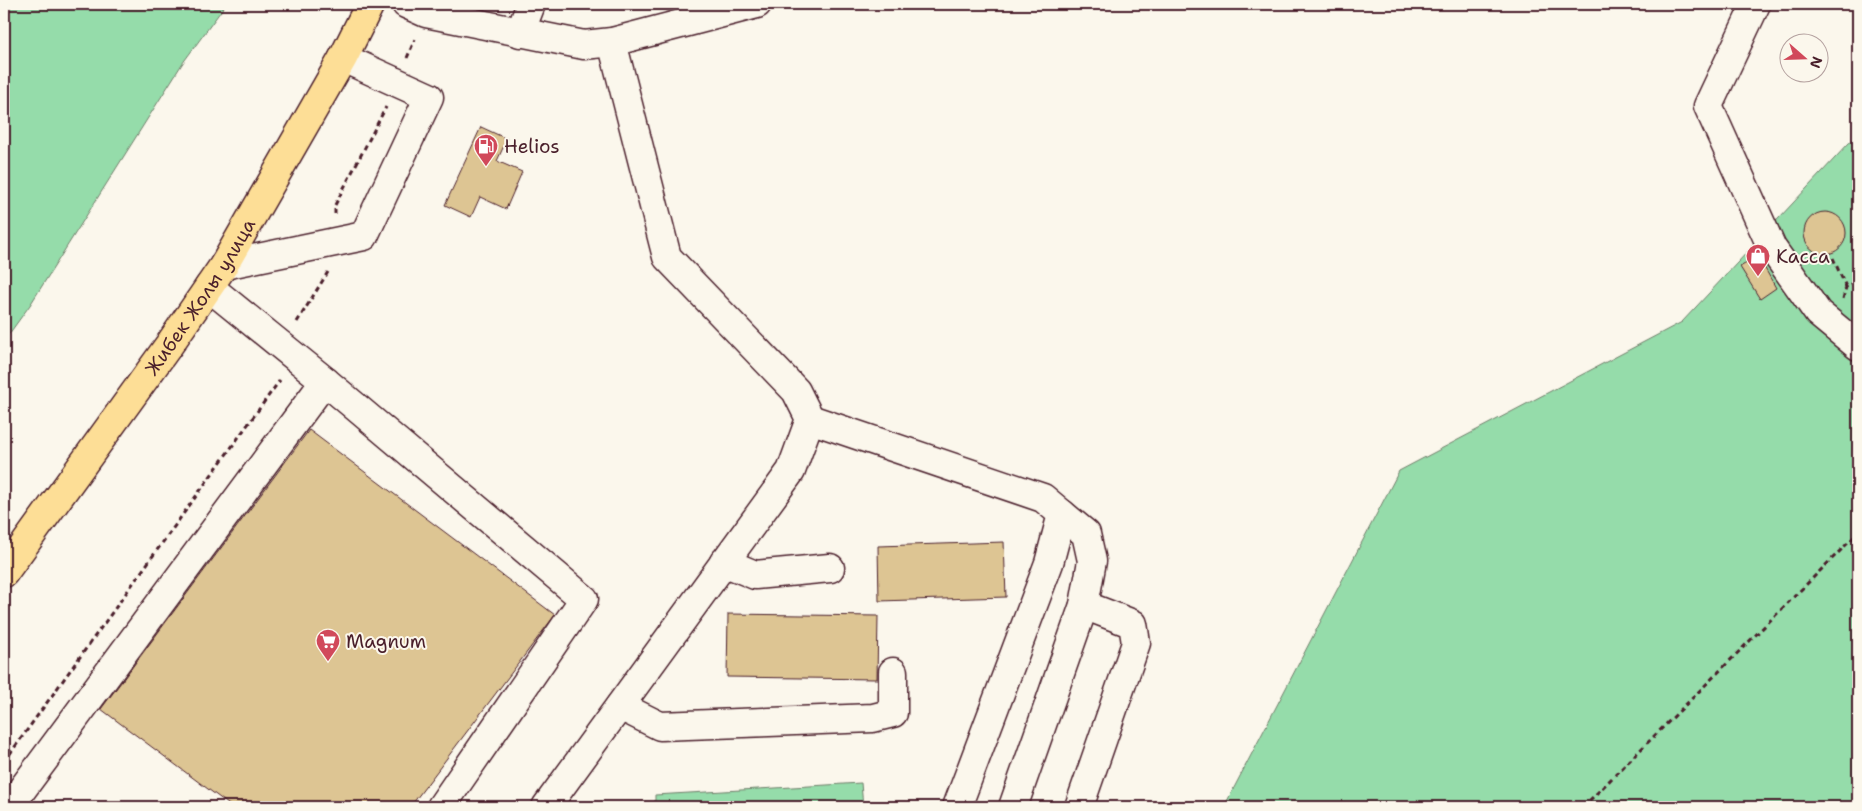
<svg xmlns="http://www.w3.org/2000/svg" width="1862" height="811" font-family="'Shantell Sans',sans-serif">
  <rect width="100%" height="100%" fill="#fbf7ec"/>
  <filter id="ink" filterUnits="userSpaceOnUse"><feTurbulence type="fractalNoise" baseFrequency=".02" numOctaves="2"/><feDisplacementMap in="SourceGraphic" scale="10" xChannelSelector="R" yChannelSelector="G"/><feConvolveMatrix kernelMatrix="1 2 1 2 8 2 1 2 1" color-interpolation-filters="sRGB"/></filter>
  <g filter="url(#ink)">
    <g fill="#95dcaa" stroke="#707e6a">
      <polygon points="4,4 226,4 182,64 30,305 4,341"/>
      <polygon points="1858,136 1858,807 1224,807 1399,471 1682,322 1849,143"/>
      <polygon points="861,783 863,807 655,807 655,795"/>
    </g>
    <g fill="#ddc593" stroke="#4a1f2b">
      <polygon points="481,127 507,139 497,161 522,172 506,209 480,197 471,217 445,205"/>
      <circle cx="1825" cy="233" r="21"/>
      <polygon points="1758,256 1776,288 1760,299 1740,267"/>
      <polygon points="309,430 555,615 410,807 232,807 101,709"/>
      <polygon points="1004,542 1006,597 879,601 878,546"/>
      <polygon points="728,614 878,616 877,679 727,677"/>
    </g>
    <g fill="none" stroke-linecap="round" stroke-linejoin="round">
      <defs>
        <g id="minor">
          <polyline points="406,4 426,13 584,45 612,42 757,4"/>
          <polyline points="1756,4 1708,106 1772,248 1818,313 1858,346"/>
          <polyline points="520,33 531,4"/>
          <polyline points="224,265 364,236 429,97 343,58"/>
          <polyline points="209,287 325,381 584,599 441,807"/>
          <polyline points="810,419 1043,498 1062,514 1049,563 957,807"/>
          <polyline points="724,562 755,575 830,568"/>
          <polyline points="620,706 660,726 873,718 893,713 893,672"/>
          <polyline points="9,807 325,381"/>
          <polyline points="546,807 791,471 810,419 796,391 667,257 612,42"/>
          <polyline points="1013,807 1084,605 1092,561 1086,534 1062,514"/>
          <polyline points="1079,807 1136,643 1133,624 1084,605"/>
        </g>
        <g id="major">
          <path id="s1" d="M4,573L169,345L224,265L343,58L370,4"/>
        </g>
      </defs>
      <use href="#minor" stroke="#4a1f2b" stroke-width="31"/>
      <use href="#major" stroke="#4a1f2b" stroke-width="31"/>
      <g stroke="#4a1f2b" stroke-width="3" stroke-dasharray="5 4" stroke-linecap="butt">
        <polyline points="407,58 415,39"/>
        <polyline points="335,214 335,205 386,107"/>
        <polyline points="1833,258 1846,287"/>
        <polyline points="1843,299 1846,287 1854,282 1858,282"/>
        <polyline points="297,322 328,272"/>
        <polyline points="4,762 280,380"/>
        <polyline points="1583,807 1858,533"/>
      </g>
      <use href="#minor" stroke="#fbf7ec" stroke-width="28"/>
      <use href="#major" stroke="#fdde96" stroke-width="28"/>
    </g>
  </g>
  <defs>
    <symbol id="fuel-pin" viewBox="-11 -11 22 30"><path d="M0 17L-7.5 6A9.5 9.5 0 1 1 7.5 6Z" fill="#d1495b" stroke="#fbf7ec"/><path d="M-5.5-6h7V0h2V4h1.3V-2.5L3-4.5l.8-.8L6-3V5H2.5V1h-1V6h-7ZM-4.2-4.7v3.2H.2V-4.7Z" fill="#fff"/></symbol>
    <symbol id="shop-pin" viewBox="-11 -11 22 30"><path d="M0 17L-7.5 6A9.5 9.5 0 1 1 7.5 6Z" fill="#d1495b" stroke="#fbf7ec"/><path d="M-5-2.5h2.3a2.7 3.5 0 0 1 5.4 0H5L5.5 6h-11ZM-1.5-2.5h3a1.5 2.3 0 0 0-3 0Z" fill="#fff"/></symbol>
    <symbol id="supermarket-pin" viewBox="-11 -11 22 30"><path d="M0 17L-7.5 6A9.5 9.5 0 1 1 7.5 6Z" fill="#d1495b" stroke="#fbf7ec"/><path d="M-6-5.5h2.5l.6 2H6L4.5 2H-2.5L-4.4-4H-6ZM-1.5 3.2a1.3 1.3 0 1 0 .1 0ZM3 3.2a1.3 1.3 0 1 0 .1 0Z" fill="#fff"/></symbol>
  </defs>
  <g fill-rule="evenodd">
    <use href="#fuel-pin" x="472" y="132" width="28" height="38"/>
    <use href="#shop-pin" x="1744" y="242" width="28" height="38"/>
    <use href="#supermarket-pin" x="314" y="627" width="28" height="38"/>
  </g>
  <g text-anchor="middle" dominant-baseline="central" stroke-width="4" stroke-linejoin="round" paint-order="stroke">
    <g font-size="19" fill="#4a1f2b" stroke="#fbf7ec" text-anchor="start">
      <text x="504" y="146">Helios</text>
      <text x="1776" y="256">Касса</text>
      <text x="346" y="641">Magnum</text>
    </g>
    <g font-size="19" fill="#4a1f2b" stroke="#fbf7ec">
      <text stroke="none"><textPath href="#s1" startOffset="339">Жибек Жолы улица</textPath></text>
    </g>
  </g>
  <rect width="1862" height="811" fill="none" stroke="#fbf7ec" stroke-width="20"/>
  <rect x="10" y="10" width="1842" height="791" fill="none" stroke="#4a1f2b" stroke-width="2" filter="url(#ink)"/>
  <g transform="translate(1804 58) rotate(110)"><circle r="24" fill="#fbf7ec" stroke="#b4a19f"/>
  <path d="M0-4L9 19L0 12L-9 19Z" fill="#d1495b"/>
  <text y="-8" font-size="14" font-weight="bold" text-anchor="middle" fill="#4a1f2b">N</text>
  </g>
</svg>
